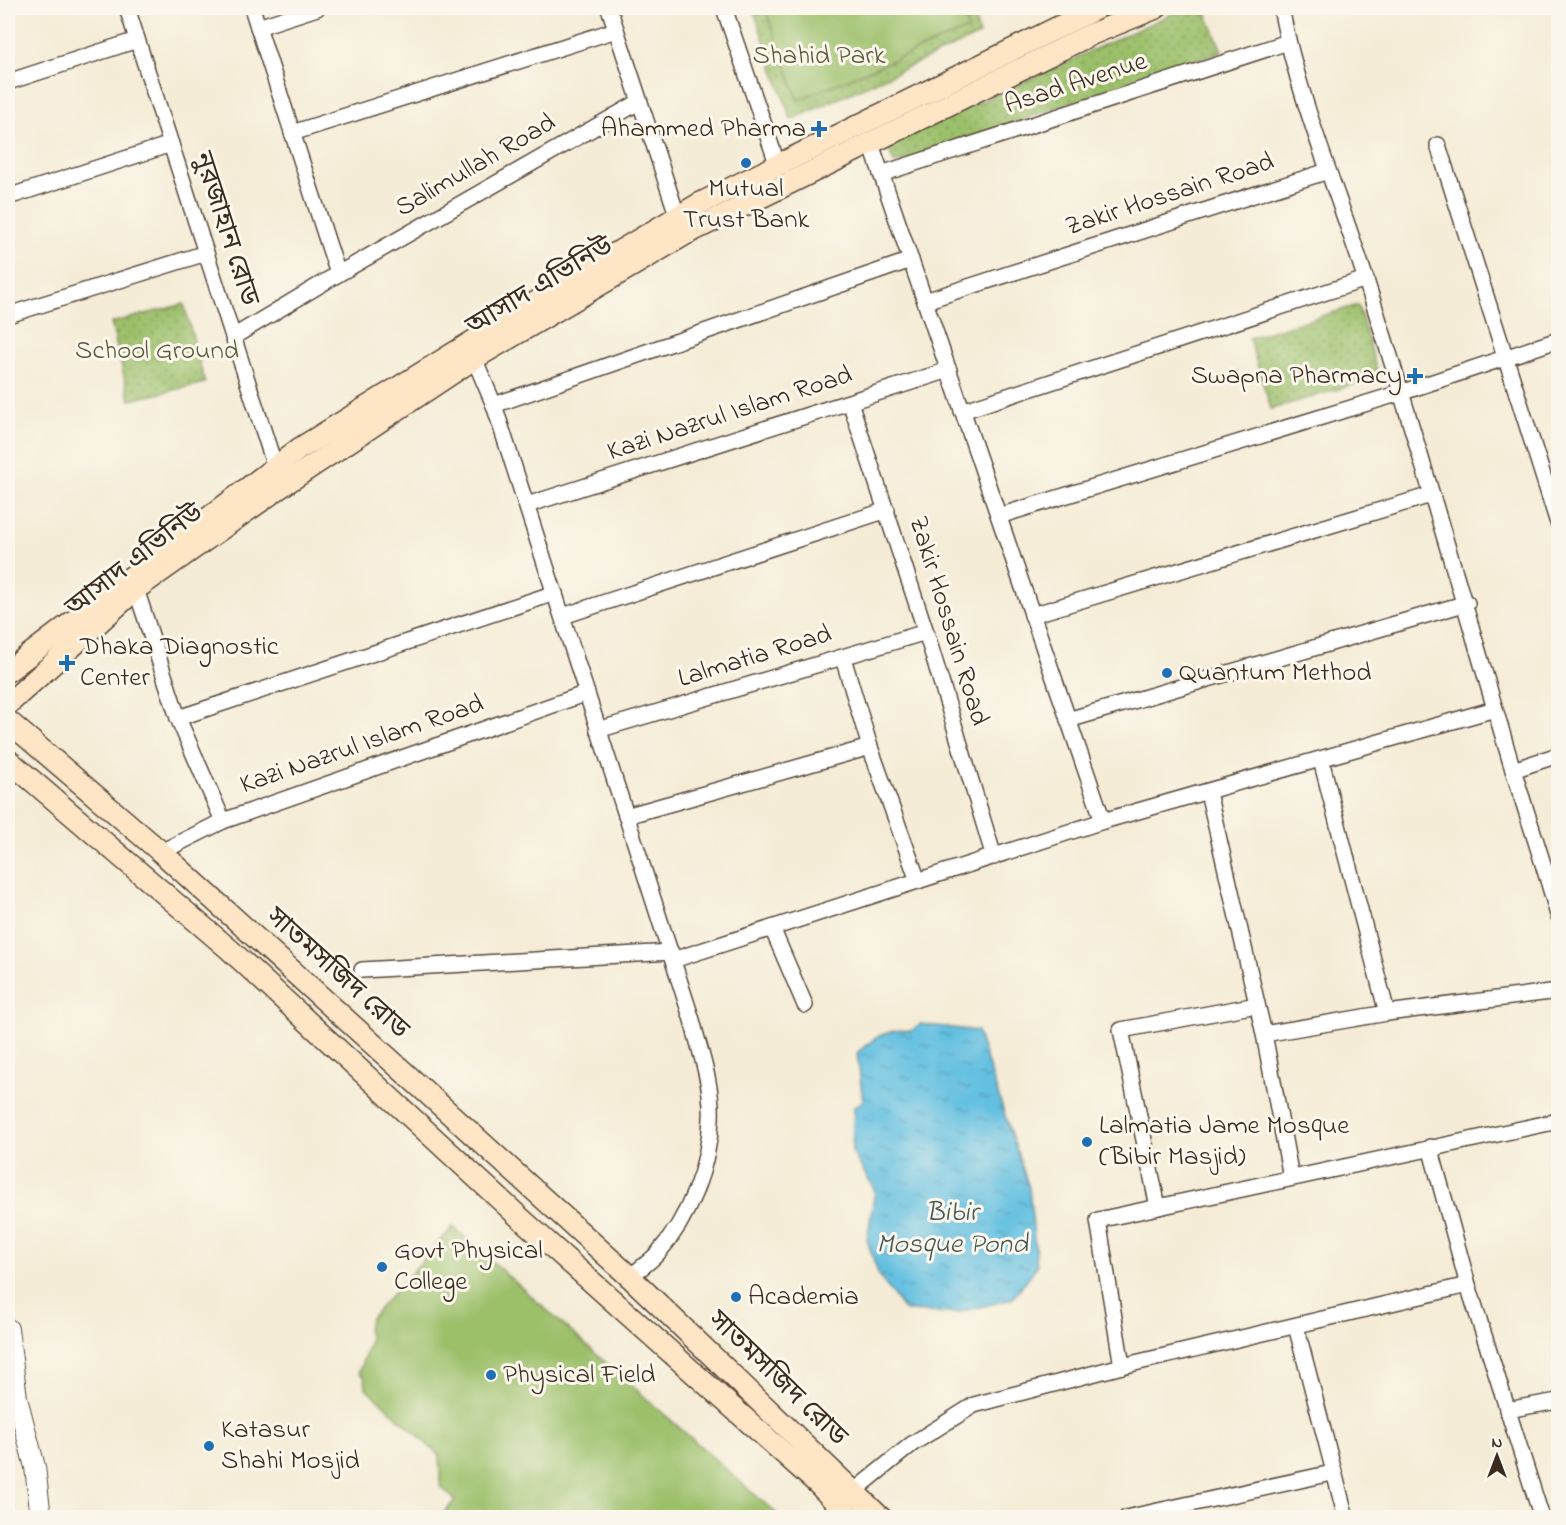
<svg xmlns="http://www.w3.org/2000/svg" width="1566" height="1525" font-family="'Indie Flower','Noto Sans Bengali',sans-serif">
  <defs>
    <pattern id="grass-dots" width="8" height="8" patternUnits="userSpaceOnUse" patternTransform="scale(1.5)"><rect width="8" height="8" fill="#9cc06a"/><path d="M2 2h.1M6 6h.1" fill="none" stroke="#809c57" stroke-width="1.8" stroke-linecap="round"/></pattern>
    <pattern id="water-ripples" width="26" height="14" patternUnits="userSpaceOnUse" patternTransform="scale(1.5)"><rect width="26" height="14" fill="#63c0e1"/><path d="M2 4q2-2 4 0t4 0M15 11q2-2 4 0t4 0" fill="none" stroke="#539cb6"/></pattern>
  </defs>
  <rect width="100%" height="100%" fill="#fbf7ec"/>
  <filter id="ink" filterUnits="userSpaceOnUse"><feTurbulence type="fractalNoise" baseFrequency=".0167" numOctaves="2"/><feDisplacementMap in="SourceGraphic" scale="12" xChannelSelector="R" yChannelSelector="G"/><feConvolveMatrix kernelMatrix="1 2 1 2 8 2 1 2 1" color-interpolation-filters="sRGB"/></filter>
  <filter id="wash" filterUnits="userSpaceOnUse"><feTurbulence type="fractalNoise" baseFrequency=".008" numOctaves="4" result="noise"/><feDisplacementMap in="SourceGraphic" scale="24" xChannelSelector="R" yChannelSelector="G"/><feGaussianBlur stdDeviation="1.35" result="paint"/><feColorMatrix in="noise" values="0 0 0 0 0 0 0 0 0 0 0 0 0 0 0 0 0 1.4 0 .05"/><feComposite in="paint" operator="in"/></filter>
  <g filter="url(#wash)">
    <rect width="100%" height="100%" fill="#f4ecd6"/>
    <g fill="url(#grass-dots)" stroke="#6c7544" stroke-width="1.5">
      <polygon points="753,8 973,8 979,35 791,120"/>
      <polygon points="1184,8 1204,8 1222,51 895,164 886,145"/>
      <polygon points="184,304 205,383 130,400 111,323"/>
      <polygon points="1358,305 1379,377 1271,409 1249,338"/>
    </g>
    <g fill="#9cc06a" stroke="#6c7544" stroke-width="1.5">
      <polygon points="765,8 963,8 968,29 798,100"/>
      <polygon points="453,1227 779,1516 444,1517 442,1515 455,1500 440,1486 440,1456 366,1388 365,1378 359,1372 370,1340 367,1329 370,1319"/>
    </g>
    <path fill="url(#water-ripples)" stroke="#4f7580" stroke-width="1.5" d="M920,1024L977,1031L1029,1188L1037,1266L1012,1299L956,1313L905,1311L879,1276L867,1240L875,1191L852,1151L854,1107L863,1101L857,1053C873,1038 888,1027 911,1031Z"/>
  </g>
  <g filter="url(#ink)">
    <g fill="none" stroke-linecap="round" stroke-linejoin="round">
      <defs>
        <g id="minor">
          <polyline points="127,8 278,476"/>
          <polyline points="252,8 338,274"/>
          <polyline points="609,8 680,224"/>
          <polyline points="724,8 778,166"/>
          <path d="M1281,8C1299,101 1337,190 1366,280C1417,439 1463,600 1510,760C1526,812 1544,863 1558,915"/>
          <polyline points="258,27 317,8"/>
          <polyline points="8,82 137,40"/>
          <polyline points="292,133 616,30"/>
          <polyline points="870,141 1103,821"/>
          <polyline points="1438,145 1558,523"/>
          <polyline points="881,174 1288,42"/>
          <polyline points="8,197 171,144"/>
          <polyline points="925,301 1328,171"/>
          <polyline points="8,315 206,253"/>
          <polyline points="233,337 338,274 639,102"/>
          <path d="M471,351L494,405L692,1020C700,1052 713,1086 711,1119C709,1166 689,1218 658,1253C650,1262 639,1269 630,1277"/>
          <polyline points="850,402 926,632 994,857"/>
          <polyline points="494,405 911,260"/>
          <polyline points="962,411 1366,279"/>
          <polyline points="527,505 949,370"/>
          <polyline points="999,516 1400,393 1558,340"/>
          <polyline points="136,589 178,718 223,821"/>
          <polyline points="1032,615 1431,495"/>
          <polyline points="563,616 887,510"/>
          <polyline points="843,658 870,747 918,881"/>
          <polyline points="178,718 555,593"/>
          <polyline points="1068,720 1467,603"/>
          <polyline points="598,730 926,632"/>
          <polyline points="1321,760 1387,1013"/>
          <polyline points="1513,770 1558,755"/>
          <polyline points="1208,792 1264,1034 1291,1177"/>
          <polyline points="626,816 870,747"/>
          <polyline points="161,852 223,821 587,693"/>
          <polyline points="772,928 805,1005"/>
          <polyline points="673,960 1103,821 1495,709"/>
          <polyline points="362,970 671,952"/>
          <polyline points="1264,1034 1387,1013 1558,991"/>
          <polyline points="1430,1147 1468,1285 1542,1518"/>
          <polyline points="1158,1207 1121,1030 1257,1005"/>
          <polyline points="1296,1326 1346,1518"/>
          <polyline points="1122,1366 1098,1220 1558,1121"/>
          <polyline points="1507,1410 1558,1401"/>
          <polyline points="853,1492 912,1444 974,1405 1122,1366 1468,1285"/>
          <polyline points="1126,1518 1332,1473"/>
        </g>
        <polyline id="tertiary" points="8,1329 17,1398 35,1467 41,1518"/>
        <g id="secondary">
          <polyline points="8,671 299,449 593,267 699,204 1097,8"/>
          <polyline points="8,704 136,589 282,486 475,358 686,234 1092,34 1156,8"/>
          <polyline points="8,721 161,852 630,1277 881,1518"/>
          <polyline points="8,760 229,949 518,1216 817,1483 851,1518"/>
        </g>
      </defs>
      <use href="#minor" stroke="#57473a" stroke-width="18"/>
      <use href="#tertiary" stroke="#57473a" stroke-width="22"/>
      <use href="#secondary" stroke="#57473a" stroke-width="24"/>
      <use href="#minor" stroke="#fff" stroke-width="15"/>
      <use href="#tertiary" stroke="#fff" stroke-width="20"/>
      <use href="#secondary" stroke="#fee5c5" stroke-width="21"/>
    </g>
  </g>
  <g fill="#1f6fb2" stroke="#fbf7ec" stroke-width="2">
    <path d="M816 120h6v6h6v6h-6v6h-6v-6h-6v-6h6z"/>
    <circle cx="746" cy="163" r="6"/>
    <path d="M1412 367h6v6h6v6h-6v6h-6v-6h-6v-6h6z"/>
    <path d="M64 654h6v6h6v6h-6v6h-6v-6h-6v-6h6z"/>
    <circle cx="1167" cy="673" r="6"/>
    <circle cx="1087" cy="1142" r="6"/>
    <circle cx="382" cy="1267" r="6"/>
    <circle cx="736" cy="1297" r="6"/>
    <circle cx="491" cy="1375" r="6"/>
    <circle cx="209" cy="1446" r="6"/>
  </g>
  <g text-anchor="middle" dominant-baseline="central" stroke-width="6" stroke-linejoin="round" paint-order="stroke">
    <g font-size="27" fill="#585735" stroke="#fbf7ec">
      <text x="819" y="56">Shahid Park</text>
      <text x="157" y="351">School Ground</text>
    </g>
    <g font-size="27" fill="#3b2a1e" stroke="#fbf7ec">
      <text transform="translate(1076 84) rotate(-18)">Asad Avenue</text>
      <text transform="translate(476 166) rotate(-30)">Salimullah Road</text>
      <text transform="translate(1170 195) rotate(-18)">Zakir Hossain Road</text>
      <text transform="translate(225 229) rotate(72)">নুরজাহান রোড</text>
      <text transform="translate(540 287) rotate(-31)">আসাদ এভিনিউ</text>
      <text transform="translate(730 414) rotate(-18)">Kazi Nazrul Islam Road</text>
      <text transform="translate(135 561) rotate(-38)">আসাদ এভিনিউ</text>
      <text transform="translate(948 621) rotate(73)">Zakir Hossain Road</text>
      <text transform="translate(755 657) rotate(-17)">Lalmatia Road</text>
      <text transform="translate(362 745) rotate(-19)">Kazi Nazrul Islam Road</text>
      <text transform="translate(337 974) rotate(42)">সাতমসজিদ রোড</text>
      <text transform="translate(777 1379) rotate(44)">সাতমসজিদ রোড</text>
    </g>
    <g font-size="27" fill="#3b2a1e" stroke="#fbf7ec" text-anchor="start">
      <text x="806" y="129" text-anchor="end">Ahammed Pharma</text>
      <text x="746" y="189" text-anchor="middle">Mutual<tspan x="746" dy="31">Trust Bank</tspan></text>
      <text x="1402" y="376" text-anchor="end">Swapna Pharmacy</text>
      <text x="80" y="647">Dhaka Diagnostic<tspan x="80" dy="31">Center</tspan></text>
      <text x="1179" y="673">Quantum Method</text>
      <text x="1099" y="1126">Lalmatia Jame Mosque<tspan x="1099" dy="31">(Bibir Masjid)</tspan></text>
      <text x="394" y="1251">Govt Physical<tspan x="394" dy="31">College</tspan></text>
      <text x="748" y="1297">Academia</text>
      <text x="503" y="1375">Physical Field</text>
      <text x="221" y="1430">Katasur<tspan x="221" dy="31">Shahi Mosjid</tspan></text>
    </g>
    <g font-size="28" font-style="italic" fill="#475758" stroke="#fbf7ec">
      <text x="952" y="1213">Bibir<tspan x="952" dy="32">Mosque Pond</tspan></text>
    </g>
  </g>
  <rect width="1566" height="1525" fill="none" stroke="#fbf7ec" stroke-width="30"/>
  <g transform="translate(1497 1456)" stroke="#fbf7ec" stroke-width="4.5" paint-order="stroke">
  <path d="M0-4.5L10 22L0 15L-10 22Z" fill="#3b2a1e"/>
  <text y="-9" font-size="16" font-weight="bold" text-anchor="middle" fill="#3b2a1e">N</text>
  </g>
</svg>
